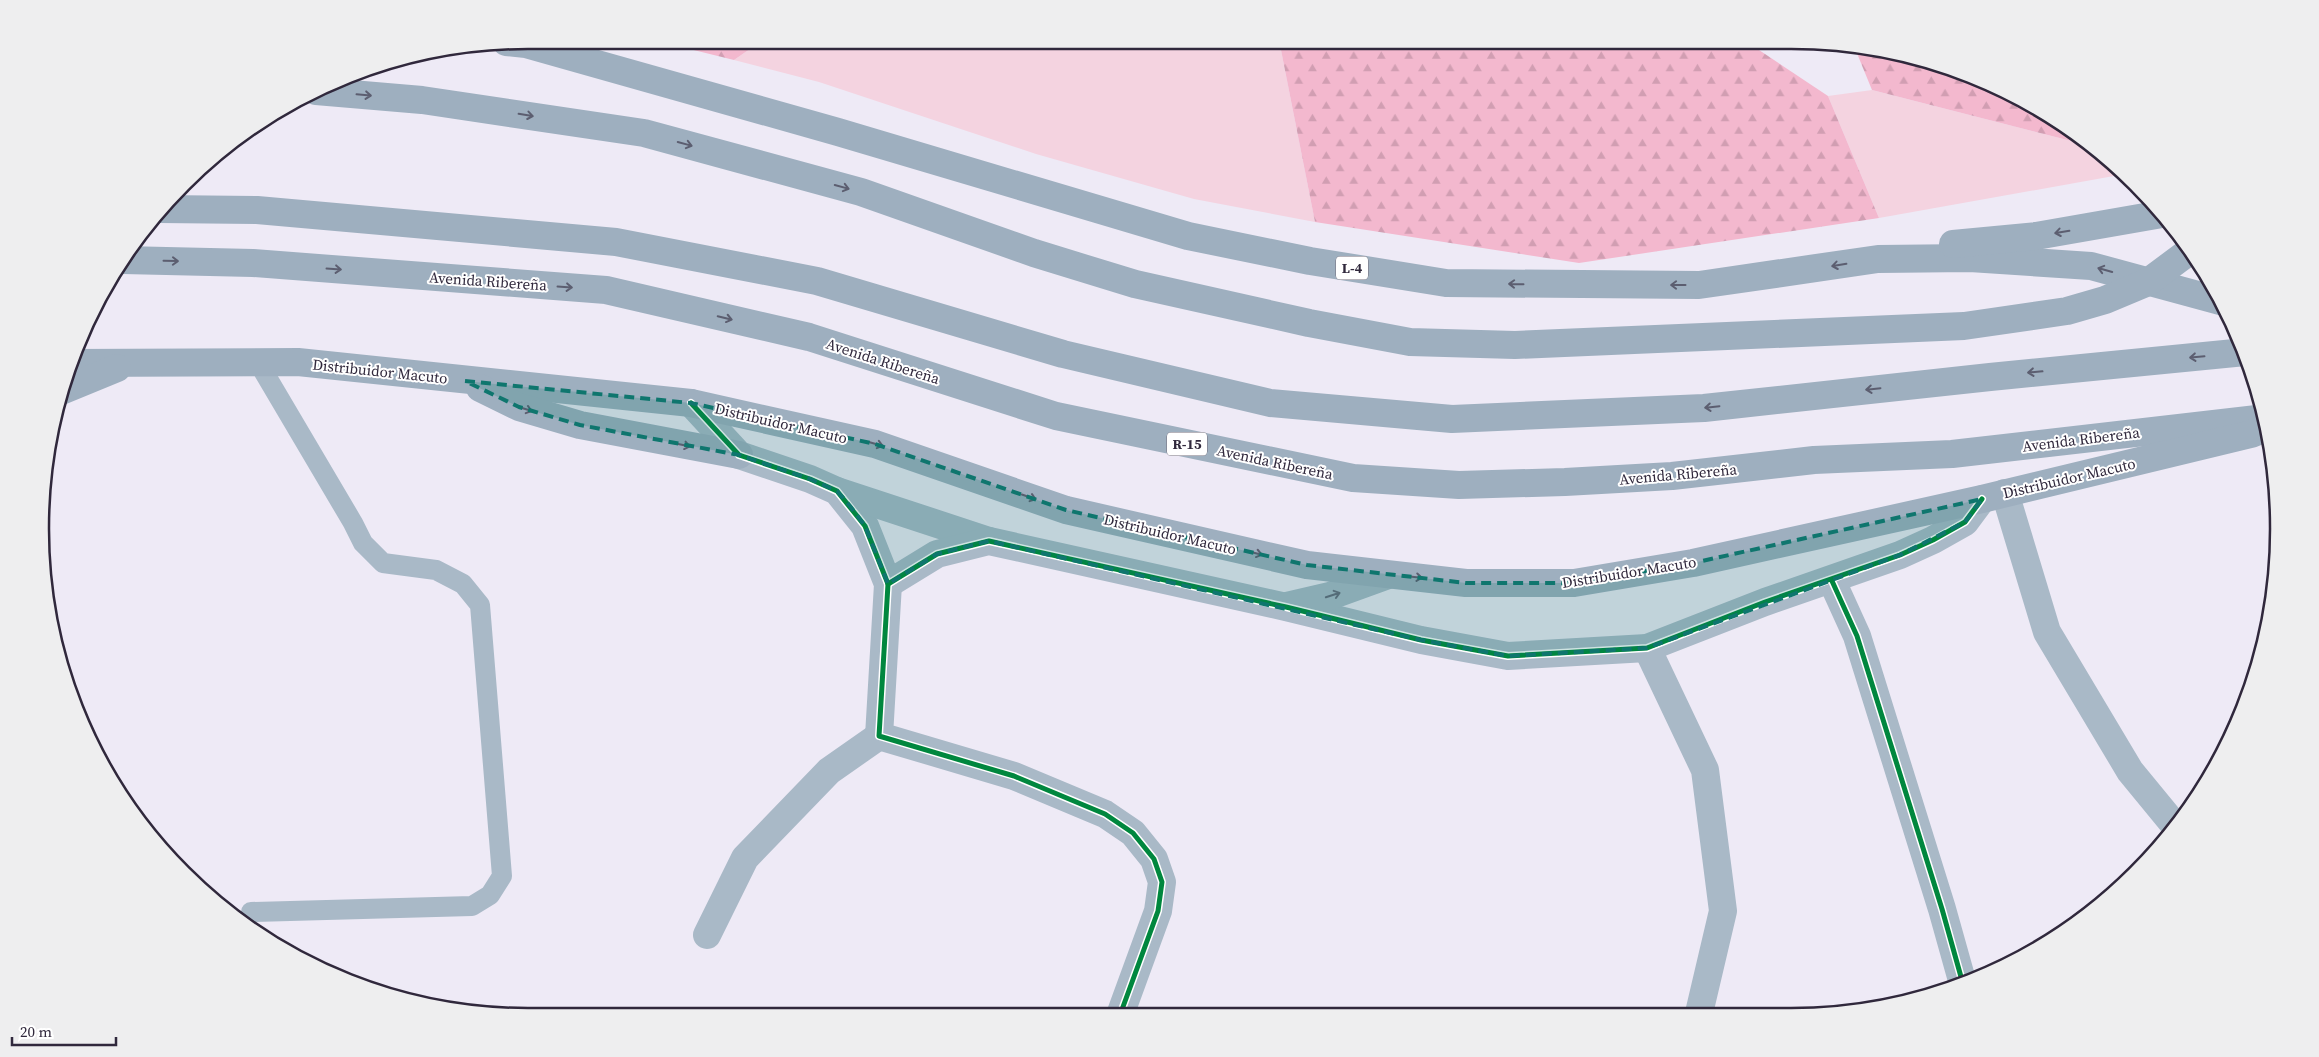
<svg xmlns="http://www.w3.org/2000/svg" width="2319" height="1057" font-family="'Source Serif 4',serif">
  <defs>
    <pattern id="forest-firs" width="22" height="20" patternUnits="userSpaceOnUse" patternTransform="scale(1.25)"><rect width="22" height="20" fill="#f3b8ce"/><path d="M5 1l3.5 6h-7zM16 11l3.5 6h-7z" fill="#d19eb2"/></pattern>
  </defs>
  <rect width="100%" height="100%" fill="#eeeaf6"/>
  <g fill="#f4d3e0">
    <polygon points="763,40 1279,40 1315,222 1194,199 1036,154 819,82 734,60"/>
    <polygon points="1872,90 2091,146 2125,174 1879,218 1828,96"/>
  </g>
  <g fill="url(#forest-firs)">
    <polygon points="653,40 763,40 734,60"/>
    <polygon points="1279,40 1744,40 1828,96 1879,218 1579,263 1315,222"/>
    <path d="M1854,46C1939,55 2025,92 2091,146L1872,90Z"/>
  </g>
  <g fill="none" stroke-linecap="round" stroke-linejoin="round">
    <polyline stroke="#a9b9c7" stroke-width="20" points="251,912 472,906 490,895 502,876 480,605 463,584 436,570 383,563 363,543 353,523 258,362"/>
    <g stroke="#a9b9c7" stroke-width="28">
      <polyline points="691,403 739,455 810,479 837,491 865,526 888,584 879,736 1014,776 1105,814 1133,833 1154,859 1162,882 1158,911 1120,1015"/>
      <polyline points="837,491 989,541"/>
      <polyline points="2005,493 2047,632 2130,771 2176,827"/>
      <polyline points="1832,581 1857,636 1942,909 1963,984"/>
      <polyline points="888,584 937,554 989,541 1286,607 1421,640 1508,656 1647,648 1765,602 1900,555 1933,540 1965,522 1982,499"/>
      <polyline points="1287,606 1330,596 1388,575"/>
      <polyline points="1647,648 1705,770 1723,911 1699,1013"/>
      <polyline points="707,935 745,858 829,771 879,736"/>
    </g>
    <g stroke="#9eafbf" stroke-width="28">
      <polyline points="506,42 526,44 838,132 1188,236 1310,261 1446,283 1699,285 1878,259 1970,258 2091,266 2220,301"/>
      <polyline points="316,91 422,100 644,133 861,192 1034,253 1135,284 1309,323 1410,342 1515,345 1964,326 2067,311 2105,300 2148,282 2191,250"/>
      <polyline points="160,209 257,210 616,242 817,281 1063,354 1270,403 1452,419 1704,408 1990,377 2245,352"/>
      <polyline points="1953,244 2036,236 2162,214"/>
      <polyline points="123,260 253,263 606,290 809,337 1056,416 1353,478 1459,485 1565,482 1672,476 1814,460 1952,454 2257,419"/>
      <polyline points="70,363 298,362 691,403 875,444 1066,510 1307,565 1466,583 1574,583 1693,563 1982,499 2251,434 2268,427"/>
      <polyline points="480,388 519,407 580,425 739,455"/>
      <polyline points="61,391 117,368"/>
    </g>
    <defs>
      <g id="cycleway">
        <polyline points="691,403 739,455 810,479 837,491 865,526 888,584 879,736 1014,776 1105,814 1133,833 1154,859 1162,882 1158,911 1120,1015"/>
        <polyline points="1832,581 1857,636 1942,909 1963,984"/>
        <polyline points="888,584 937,554 989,541 1286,607 1421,640 1508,656 1647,648 1765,602 1900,555 1933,540 1965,522 1982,499"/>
      </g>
    </defs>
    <use href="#cycleway" stroke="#fff" stroke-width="8"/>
    <use href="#cycleway" stroke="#00873e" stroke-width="5"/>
  </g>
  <defs><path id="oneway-shaft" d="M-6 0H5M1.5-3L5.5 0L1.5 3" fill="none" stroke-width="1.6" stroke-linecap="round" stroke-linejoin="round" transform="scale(1.25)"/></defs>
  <g stroke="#5c5e70">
    <use href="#oneway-shaft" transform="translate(364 95) rotate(5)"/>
    <use href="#oneway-shaft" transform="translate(526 115) rotate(9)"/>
    <use href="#oneway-shaft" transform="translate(685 144) rotate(15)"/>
    <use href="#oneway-shaft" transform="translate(842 187) rotate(15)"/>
    <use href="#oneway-shaft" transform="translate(2062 232) rotate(171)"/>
    <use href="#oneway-shaft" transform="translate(171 261) rotate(1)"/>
    <use href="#oneway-shaft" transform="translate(1839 265) rotate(171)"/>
    <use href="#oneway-shaft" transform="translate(334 269) rotate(4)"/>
    <use href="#oneway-shaft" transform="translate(2105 270) rotate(-164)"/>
    <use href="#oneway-shaft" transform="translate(1516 284) rotate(-179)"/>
    <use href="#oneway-shaft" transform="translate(1678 285) rotate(-180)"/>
    <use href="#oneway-shaft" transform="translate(565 287) rotate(4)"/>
    <use href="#oneway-shaft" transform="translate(725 318) rotate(13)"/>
    <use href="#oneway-shaft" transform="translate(2197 357) rotate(175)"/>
    <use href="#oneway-shaft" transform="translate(2035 372) rotate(175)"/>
    <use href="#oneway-shaft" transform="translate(1873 389) rotate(174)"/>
    <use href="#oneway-shaft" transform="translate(1712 407) rotate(174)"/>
    <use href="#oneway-shaft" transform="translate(525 409) rotate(17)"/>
    <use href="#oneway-shaft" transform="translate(876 444) rotate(16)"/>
    <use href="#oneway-shaft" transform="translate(683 445) rotate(11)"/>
    <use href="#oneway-shaft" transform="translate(1029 497) rotate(19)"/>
    <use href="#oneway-shaft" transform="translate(1255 553) rotate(13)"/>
    <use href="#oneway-shaft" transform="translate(1415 577) rotate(6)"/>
  </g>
  <use stroke="#66697b" href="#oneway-shaft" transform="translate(1333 595) rotate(-18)"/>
  <path fill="#0f766e" fill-opacity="0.2" stroke="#0f766e" stroke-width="4" stroke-dasharray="10 6" stroke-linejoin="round" d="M465,381L691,403L875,444L1066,510L1307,565L1466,583H1574L1693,563L1982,499L1965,522L1900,555L1647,648L1508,656L1421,640L989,541L937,554L888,584L865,526L850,506L837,491L810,479L739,455L580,425L519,407Z"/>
  <g text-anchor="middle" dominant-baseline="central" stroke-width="4" stroke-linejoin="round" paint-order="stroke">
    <g fill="#fff" stroke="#6e6876" stroke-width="1">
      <rect x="1336" y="256.5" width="32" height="23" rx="4"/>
      <rect x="1167" y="432.5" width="40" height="23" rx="4"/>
    </g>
    <g font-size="14" font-weight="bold" fill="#30283c">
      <text x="1352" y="268">L-4</text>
      <text x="1187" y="444">R-15</text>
    </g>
    <g font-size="15" fill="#30283c" stroke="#fff">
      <text transform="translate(488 281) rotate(4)">Avenida Ribereña</text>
      <text transform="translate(883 361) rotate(18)">Avenida Ribereña</text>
      <text transform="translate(380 371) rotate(6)">Distribuidor Macuto</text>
      <text transform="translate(781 423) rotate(13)">Distribuidor Macuto</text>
      <text transform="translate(2081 439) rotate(-7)">Avenida Ribereña</text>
      <text transform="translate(1275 462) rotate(12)">Avenida Ribereña</text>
      <text transform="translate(1678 474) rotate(-5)">Avenida Ribereña</text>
      <text transform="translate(2069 478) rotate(-13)">Distribuidor Macuto</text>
      <text transform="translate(1170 534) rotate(13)">Distribuidor Macuto</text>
      <text transform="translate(1629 572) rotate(-9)">Distribuidor Macuto</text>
    </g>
  </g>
  <path d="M0 0H2319V1057H0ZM528 49H1791A479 479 0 0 1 2270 528V529A479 479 0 0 1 1791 1008H528A479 479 0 0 1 49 529V528A479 479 0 0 1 528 49Z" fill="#eeeeef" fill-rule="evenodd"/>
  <path fill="none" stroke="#30283c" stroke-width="2.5" d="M528 49H1791A479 479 0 0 1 2270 528V529A479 479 0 0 1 1791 1008H528A479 479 0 0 1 49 529V528A479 479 0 0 1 528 49Z"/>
  <path d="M12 1037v8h104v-8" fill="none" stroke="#30283c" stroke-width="2.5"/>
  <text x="20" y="1037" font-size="15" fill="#30283c" stroke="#ffffff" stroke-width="4" paint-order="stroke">20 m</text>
</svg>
